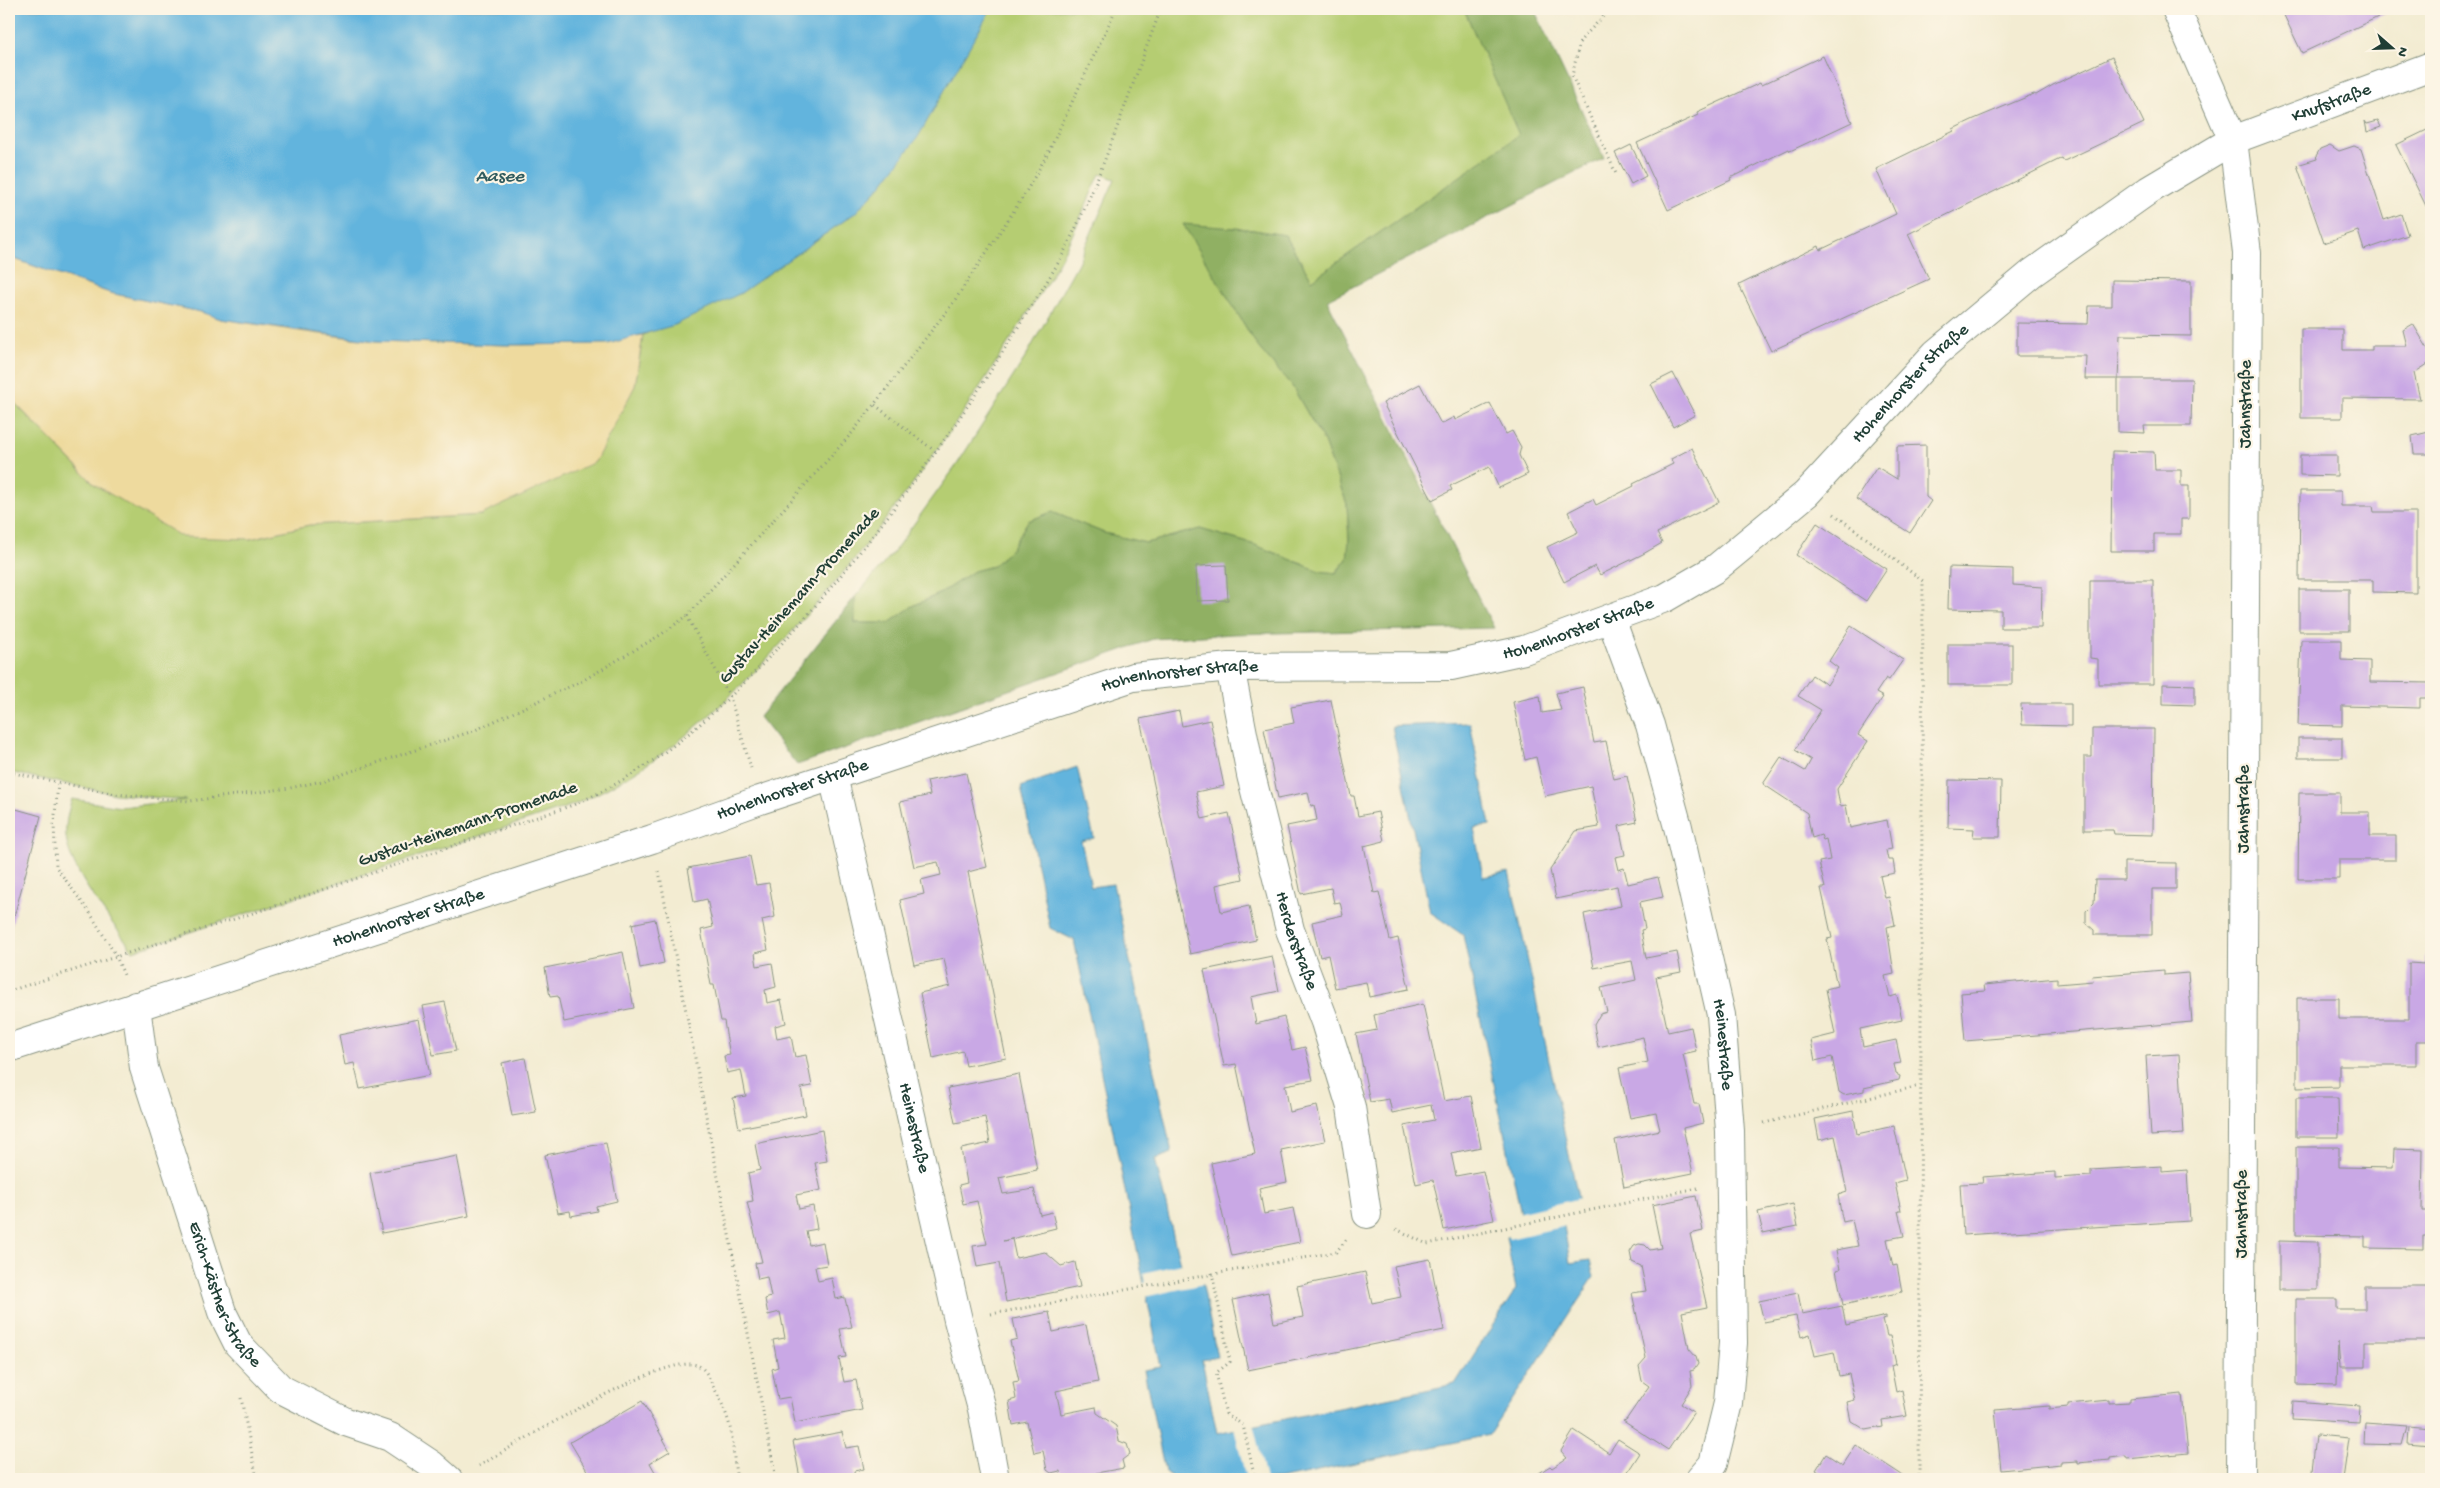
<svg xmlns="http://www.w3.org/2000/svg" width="2440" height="1488" font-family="'Gochi Hand',sans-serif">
  <rect width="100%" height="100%" fill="#fcf5e5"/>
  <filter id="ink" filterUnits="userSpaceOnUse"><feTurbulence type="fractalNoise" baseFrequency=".02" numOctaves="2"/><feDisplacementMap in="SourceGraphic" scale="10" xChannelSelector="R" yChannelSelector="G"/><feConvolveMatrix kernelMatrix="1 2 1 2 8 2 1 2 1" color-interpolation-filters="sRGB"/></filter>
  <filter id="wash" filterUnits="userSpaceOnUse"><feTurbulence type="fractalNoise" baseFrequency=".0096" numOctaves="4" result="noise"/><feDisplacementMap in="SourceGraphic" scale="20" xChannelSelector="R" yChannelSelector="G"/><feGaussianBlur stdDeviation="1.12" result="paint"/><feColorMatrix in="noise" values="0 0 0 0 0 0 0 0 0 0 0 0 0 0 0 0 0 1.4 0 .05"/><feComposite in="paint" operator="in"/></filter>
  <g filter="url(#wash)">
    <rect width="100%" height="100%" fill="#f3ecd2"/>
    <path fill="#b5cd72" stroke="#6a8553" d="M990,9H1464L1520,135L1312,280L1285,235L1247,229L1184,225L1258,347L1292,386L1324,442L1347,504L1349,541L1347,559L1335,573L1319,571L1255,545L1200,529L1146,543L1104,533L1052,512L1028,521L1011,549L993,566L974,571L939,594L913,606L889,623H854L855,597L892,554L956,466L1025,358L1078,263L1115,179L1100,174C1084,208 1070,244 1051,276C1043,291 1033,304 1024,318C962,418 896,512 819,601C747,683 675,761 573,805L133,951C112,921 70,873 66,837C65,824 68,811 72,799L120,807L186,800L115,794L9,772V397L95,485L250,539L309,525L481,515L635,386L643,335L741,293L855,213L883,183Z"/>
    <polygon fill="#90b064" stroke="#58764c" points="1464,9 1534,9 1604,158 1327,300 1494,628 1234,634 1153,639 797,765 759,717 855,597 855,623 889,623 913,606 939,594 974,571 993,566 1011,549 1028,521 1052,512 1104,533 1146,543 1200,529 1255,545 1319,571 1336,573 1347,559 1349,541 1347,504 1324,442 1292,386 1258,347 1183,224 1247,229 1285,235 1312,280 1519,135"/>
    <polygon fill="#eeda9e" stroke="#868c69" points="9,257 110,293 201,312 221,319 312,333 376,341 506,345 576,344 643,335 635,386 595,462 481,515 309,525 250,539 182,537 95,485 9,397"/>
    <g fill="#62b4dd" stroke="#407888">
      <polygon points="9,9 991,9 918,137 883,183 855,213 741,293 675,325 608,344 506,345 376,341 221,319 201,312 110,293 9,257"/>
      <polygon points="1470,723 1490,825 1474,828 1483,877 1509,872 1579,1202 1561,1207 1570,1263 1590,1260 1594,1277 1489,1435 1279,1479 1176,1479 1165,1472 1144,1370 1161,1367 1074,940 1050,928 1021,787 1077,767 1094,838 1081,841 1091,887 1113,884 1172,1153 1155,1159 1185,1285 1202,1281 1217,1357 1202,1360 1217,1433 1455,1384 1516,1289 1506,1237 1525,1233 1463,935 1430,912 1392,726"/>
    </g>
    <g fill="#f3ecd2">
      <polygon points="1580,1198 1580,1204 1563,1209 1566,1226 1509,1239 1507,1235 1522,1231 1518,1213"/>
      <polygon points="1181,1264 1186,1282 1202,1279 1204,1284 1144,1297 1141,1284 1145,1283 1143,1273"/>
      <polygon points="1253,1423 1266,1479 1246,1479 1234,1427"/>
    </g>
    <g id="blocks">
      <g fill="#c9a8e5">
        <polygon points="2281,9 2395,9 2302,53"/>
        <polygon points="1823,56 1852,122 1790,151 1789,149 1730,178 1731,180 1668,210 1637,143 1698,115 1697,112 1760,83 1761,85"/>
        <polygon points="2112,57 2144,123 2064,161 2062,158 1908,234 1929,279 1771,351 1739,285 1819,246 1820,250 1896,214 1876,169 1954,131 1953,129 1974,119 2034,94 2036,95 2053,85"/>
        <polygon points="2365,121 2367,124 2378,121 2381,127 2367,132"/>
        <polygon points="2431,128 2431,206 2427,208 2396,145"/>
        <polygon points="1631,145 1646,176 1631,184 1615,153"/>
        <polygon points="2330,145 2339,151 2354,146 2361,149 2384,220 2401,214 2408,235 2364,250 2358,231 2324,243 2297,165 2317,159 2316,156 2320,149"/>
        <polygon points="2112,280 2191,281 2191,336 2120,335 2118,379 2085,379 2086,356 2017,356 2017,323 2088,324 2089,306 2112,306"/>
        <polygon points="2413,324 2431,354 2431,362 2414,373 2420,399 2342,398 2342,418 2301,418 2301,329 2343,329 2343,350 2372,350 2372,346 2407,346 2403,330"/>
        <polygon points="1673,373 1695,415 1673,427 1651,384"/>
        <polygon points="2118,379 2192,379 2191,426 2144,426 2145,433 2118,432"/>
        <polygon points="1420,384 1441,424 1454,417 1455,420 1490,403 1506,434 1512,431 1521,447 1519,455 1528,474 1499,488 1489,467 1450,486 1452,490 1432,500 1383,403"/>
        <polygon points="2429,432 2431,454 2414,454 2412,436"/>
        <polygon points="1926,445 1926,497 1931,501 1910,533 1856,499 1877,467 1897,479 1897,446"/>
        <polygon points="1692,448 1719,502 1657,533 1662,543 1643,554 1600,575 1595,566 1564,582 1547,547 1578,532 1568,512 1593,499 1596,505 1634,486 1633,484 1673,464 1671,459"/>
        <polygon points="2112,451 2154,452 2155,470 2181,470 2181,486 2189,486 2189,519 2181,519 2181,534 2154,534 2154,551 2111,551"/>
        <polygon points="2300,455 2337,455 2337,476 2300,475"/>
        <polygon points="2300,491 2341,491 2341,506 2373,506 2374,512 2416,512 2416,593 2373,592 2373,580 2299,580"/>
        <polygon points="1817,523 1887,569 1866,601 1796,555"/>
        <polygon points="1226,565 1228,600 1197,601 1196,566"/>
        <polygon points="1949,567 2013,569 2013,585 2042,587 2041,628 2001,628 2001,610 1948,609"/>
        <polygon points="2090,580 2153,580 2153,684 2098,684 2098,659 2090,658"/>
        <rect x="2299" y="589" width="50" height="42"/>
        <polygon points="1851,626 1903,660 1889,680 1886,678 1876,693 1883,697 1858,735 1868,741 1837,789 1840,806 1846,805 1850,828 1887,820 1892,849 1886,850 1888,860 1893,860 1895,873 1880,876 1885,898 1889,897 1895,925 1887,927 1894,974 1885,976 1890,997 1897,995 1902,1020 1860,1029 1863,1047 1896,1040 1901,1063 1894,1064 1896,1074 1900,1076 1899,1080 1864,1088 1864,1091 1844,1095 1839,1092 1832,1057 1815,1061 1811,1040 1835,1034 1826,989 1837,986 1827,939 1832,938 1821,888 1825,888 1819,862 1830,860 1826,839 1823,840 1821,835 1812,838 1807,813 1763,784 1781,757 1805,771 1811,760 1795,750 1821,710 1798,696 1812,675 1827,685 1838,668 1829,661"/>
        <polygon points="2301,640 2341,640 2341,660 2370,661 2370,682 2431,683 2431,698 2420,698 2420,708 2342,706 2342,726 2298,725"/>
        <rect x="1948" y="644" width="64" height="41"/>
        <polygon points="2163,684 2195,685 2195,705 2163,704"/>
        <polygon points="1583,687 1594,743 1606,741 1614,779 1627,776 1637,822 1619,826 1625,855 1615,857 1618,870 1624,868 1628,884 1658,877 1663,897 1640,902 1645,929 1641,930 1646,958 1677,952 1681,972 1656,977 1668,1032 1691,1027 1696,1051 1683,1054 1694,1104 1699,1104 1703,1123 1683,1128 1693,1173 1624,1187 1615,1140 1660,1130 1656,1113 1630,1118 1619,1068 1648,1062 1643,1037 1598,1047 1594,1025 1600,1014 1607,1012 1601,988 1636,980 1632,961 1594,968 1584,914 1621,906 1617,886 1556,899 1550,870 1576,831 1599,827 1591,786 1545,796 1536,757 1525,760 1513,702 1540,696 1542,713 1561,710 1556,693"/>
        <polygon points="1331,700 1351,796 1354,796 1358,816 1378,812 1384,841 1364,846 1374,893 1379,892 1390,940 1398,938 1409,989 1369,997 1366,982 1335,988 1328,955 1320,957 1312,922 1343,915 1340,902 1334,903 1331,888 1301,894 1287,826 1317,820 1314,805 1311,806 1308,792 1278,798 1264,729 1294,723 1291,707"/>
        <polygon points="2021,704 2071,704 2071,726 2022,725"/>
        <polygon points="1179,711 1182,726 1210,720 1224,786 1196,792 1202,819 1229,813 1243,879 1216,885 1221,912 1249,906 1256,940 1190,954 1140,719"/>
        <polygon points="2092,729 2154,729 2153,835 2114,834 2113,830 2084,830 2084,757 2092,757"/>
        <rect x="2298" y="738" width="44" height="20"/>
        <polygon points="966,773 987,867 968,872 1006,1058 966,1066 963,1051 933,1058 920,993 950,986 944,959 914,965 900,900 924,894 921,880 941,875 938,862 914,867 900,802 930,795 927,781"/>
        <polygon points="1949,780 2001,781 2000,837 1973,837 1974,829 1948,828"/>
        <polygon points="2299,793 2340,793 2340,812 2370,812 2370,836 2396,836 2396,860 2339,860 2339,879 2298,879"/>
        <polygon points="9,807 41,816 12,924 9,923"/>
        <rect x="2429" y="838" width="2" height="18"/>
        <polygon points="750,856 756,885 769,883 775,917 762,920 768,950 755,953 757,966 772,963 776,987 765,990 767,1003 781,1000 786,1023 775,1026 777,1039 791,1036 795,1057 806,1055 812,1086 801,1088 806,1115 739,1128 733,1098 746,1096 741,1070 727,1073 724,1056 730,1055 726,1034 724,1021 721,1021 714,985 711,985 701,930 713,927 707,899 694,902 688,868"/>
        <polygon points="2124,862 2176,863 2176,889 2152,889 2152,935 2094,935 2094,930 2086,923 2086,911 2094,903 2095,880 2124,880"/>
        <polygon points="655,919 664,963 640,968 632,924"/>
        <polygon points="623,952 634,1008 564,1022 558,996 550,997 545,968"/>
        <polygon points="2425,955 2431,955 2431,1041 2416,1041 2416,1065 2339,1065 2339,1087 2297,1088 2297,998 2339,998 2339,1019 2409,1019 2409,963 2425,964"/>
        <polygon points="1272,956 1279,991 1251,997 1256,1024 1284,1017 1292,1050 1305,1047 1313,1080 1285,1085 1290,1112 1317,1106 1325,1141 1281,1150 1287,1182 1259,1188 1264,1214 1293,1208 1300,1242 1232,1256 1211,1163 1255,1154 1236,1064 1224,1066 1204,970"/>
        <polygon points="2164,970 2164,975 2188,973 2192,1022 1965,1041 1961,993 1985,991 1984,985 2057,978 2057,984 2093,981 2092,976"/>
        <polygon points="445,1002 456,1051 433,1055 423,1006"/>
        <polygon points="1423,1004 1444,1101 1471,1096 1481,1147 1451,1153 1456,1176 1483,1171 1494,1220 1444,1230 1433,1180 1416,1184 1404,1126 1434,1120 1431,1105 1392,1113 1389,1099 1370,1102 1356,1034 1377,1030 1374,1015"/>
        <polygon points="419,1019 430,1075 360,1089 354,1063 345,1065 339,1035"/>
        <polygon points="2179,1054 2184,1134 2151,1136 2146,1056"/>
        <polygon points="525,1058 536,1112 512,1116 502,1063"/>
        <polygon points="1019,1074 1037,1170 999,1178 1003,1194 1034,1189 1040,1215 1052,1212 1056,1228 1003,1241 1012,1239 1016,1258 1045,1252 1061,1266 1075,1262 1080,1287 1006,1302 999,1263 977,1267 973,1246 987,1244 977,1201 963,1204 959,1185 967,1183 961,1149 990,1143 985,1117 955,1123 948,1088"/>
        <polygon points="2296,1098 2338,1098 2339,1137 2296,1137"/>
        <polygon points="1853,1111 1857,1134 1894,1126 1906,1180 1895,1183 1901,1211 1898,1211 1904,1236 1887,1239 1893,1266 1897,1265 1902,1292 1843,1305 1836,1270 1840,1269 1836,1250 1858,1246 1852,1220 1843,1222 1841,1213 1838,1195 1847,1192 1835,1136 1819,1140 1815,1119"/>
        <polygon points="822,1130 827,1161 815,1163 821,1190 796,1195 799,1209 813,1206 817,1229 806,1231 809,1245 823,1242 827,1265 815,1267 818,1281 832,1278 836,1299 845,1297 845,1299 852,1327 840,1329 846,1357 839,1358 844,1382 856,1380 862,1410 795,1423 790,1397 778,1399 772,1369 778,1367 773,1340 785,1338 780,1312 768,1315 765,1299 771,1297 767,1277 758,1279 755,1263 762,1262 747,1202 753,1201 748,1173 760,1170 755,1144"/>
        <polygon points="606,1143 617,1201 596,1206 597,1211 571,1216 570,1211 558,1213 545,1155"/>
        <polygon points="2296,1147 2339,1147 2339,1167 2393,1168 2394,1149 2423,1150 2422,1211 2431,1211 2431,1236 2423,1236 2423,1249 2365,1248 2365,1236 2296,1235"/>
        <polygon points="457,1156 469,1216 382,1233 370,1173"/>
        <polygon points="2162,1166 2162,1172 2187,1170 2190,1221 1963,1235 1960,1184 1983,1183 1982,1177 2055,1172 2055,1178 2091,1176 2091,1170"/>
        <polygon points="1696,1196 1703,1231 1690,1234 1707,1307 1682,1312 1689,1349 1696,1357 1698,1364 1694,1370 1690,1371 1692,1386 1681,1404 1694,1412 1668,1450 1623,1421 1626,1420 1649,1386 1642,1381 1639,1366 1646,1358 1632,1293 1646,1291 1641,1266 1632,1262 1630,1252 1634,1246 1639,1244 1645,1245 1650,1250 1661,1248 1652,1205"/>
        <polygon points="1793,1204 1798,1226 1763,1233 1758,1212"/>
        <polygon points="2279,1241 2318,1242 2318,1290 2279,1290"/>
        <polygon points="1430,1259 1444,1330 1248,1370 1233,1300 1268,1292 1274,1323 1303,1317 1297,1286 1365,1272 1372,1303 1401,1297 1394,1266"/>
        <polygon points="2365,1286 2431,1286 2431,1341 2366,1341 2366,1367 2340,1367 2338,1342 2337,1385 2296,1384 2296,1299 2337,1299 2337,1309 2365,1309"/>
        <polygon points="1798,1293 1802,1314 1842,1306 1846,1325 1886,1316 1886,1319 1883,1320 1887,1336 1890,1336 1896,1364 1891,1366 1896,1392 1902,1390 1907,1416 1882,1420 1883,1427 1866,1430 1851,1421 1847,1402 1855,1400 1849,1374 1839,1376 1834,1352 1815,1356 1810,1334 1801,1337 1796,1316 1764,1322 1759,1301"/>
        <polygon points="1049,1312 1053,1332 1086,1325 1098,1382 1056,1391 1061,1414 1096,1407 1097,1413 1116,1426 1119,1441 1127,1444 1130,1454 1122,1460 1124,1468 1096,1473 1097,1479 1061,1479 1060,1471 1051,1473 1047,1470 1043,1451 1034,1453 1027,1422 1013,1425 1009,1401 1016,1399 1013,1382 1019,1381 1010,1341 1017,1339 1013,1319"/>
        <polygon points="2182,1394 2188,1453 2127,1459 2126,1456 2110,1458 2110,1460 2078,1463 2078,1461 2061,1462 2061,1464 2001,1470 1995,1410 2049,1406 2049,1409 2068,1407 2068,1404 2109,1400 2109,1403 2130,1402 2130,1399"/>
        <polygon points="642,1401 670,1451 650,1463 659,1479 592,1479 570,1442"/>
        <polygon points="2293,1401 2360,1406 2359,1423 2292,1419"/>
        <polygon points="2365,1423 2407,1426 2402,1445 2364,1444"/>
        <polygon points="2409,1426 2431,1428 2431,1445 2408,1443"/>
        <polygon points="1574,1430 1609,1453 1618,1439 1640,1453 1623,1479 1530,1479 1550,1466 1552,1468 1567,1458 1561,1451"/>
        <polygon points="842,1432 846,1448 859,1446 864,1469 854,1471 855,1479 797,1479 800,1478 793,1441"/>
        <polygon points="2316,1435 2349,1438 2343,1479 2311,1479"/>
        <polygon points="1856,1445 1902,1475 1899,1479 1829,1479 1816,1470 1826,1454 1843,1465"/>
      </g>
    </g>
  </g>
  <g filter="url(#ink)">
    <use href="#blocks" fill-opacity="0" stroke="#899483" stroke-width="1"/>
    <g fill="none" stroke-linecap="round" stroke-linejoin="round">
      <defs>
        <g id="minor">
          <polyline points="2176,9 2233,140 2247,253 2240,1479"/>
          <path id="s1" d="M1611,619L1650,725L1678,827L1721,1015L1730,1131L1733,1343L1728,1403L1713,1464L1700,1479"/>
          <path id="s2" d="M1230,667L1251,775L1290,930L1325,1022L1351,1107L1367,1214"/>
          <path id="s3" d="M833,776L958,1320L982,1409L995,1479"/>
          <path id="s4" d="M136,1006L144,1068L222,1312L238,1344L281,1389L346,1422L390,1437L432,1465L448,1479"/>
          <path id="s5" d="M9,1048L652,839L760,800L1133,677L1230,667L1451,666L1524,650L1665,598L1715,569L1806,494L1936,353L2032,273L2149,190L2233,140L2431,66"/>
        </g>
      </defs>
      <use href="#minor" stroke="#899483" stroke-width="30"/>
      <g stroke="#899483" stroke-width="3" stroke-dasharray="1 4" stroke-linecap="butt">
        <polyline points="1610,9 1580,41 1572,76 1617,176"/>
        <polyline points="875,405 936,452"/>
        <polyline points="1834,514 1923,581 1919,1479"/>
        <polyline points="687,616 730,697 751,768"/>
        <polyline points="9,772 115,794 190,801 290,788 322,781 473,731 582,681 662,634 687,616 852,433 953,303 1023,197 1048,153 1116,9"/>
        <polyline points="58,784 54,825 56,867 90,913 116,956 124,975"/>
        <polyline points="659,871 776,1479"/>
        <path d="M9,991L275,906L573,805C671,763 741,690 811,611C869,543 921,475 971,401C993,368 1013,335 1034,302C1044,286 1054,271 1063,254C1103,176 1129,91 1161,9"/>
        <polyline points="1764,1123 1919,1086"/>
        <polyline points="1396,1229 1427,1244 1698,1188"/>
        <polyline points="1212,1273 1230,1362 1216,1373 1226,1414 1243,1425 1255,1479"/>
        <polyline points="991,1314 1336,1252 1346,1240"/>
        <polyline points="241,1398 257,1479"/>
        <path d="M479,1466C512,1447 668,1349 699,1366C706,1370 709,1378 712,1384C719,1397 725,1409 729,1423C734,1441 733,1461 737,1479"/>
      </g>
      <use href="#minor" stroke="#fff" stroke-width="28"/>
    </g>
  </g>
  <g text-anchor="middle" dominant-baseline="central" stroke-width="4.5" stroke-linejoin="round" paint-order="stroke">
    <g font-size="18" fill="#1f3d34" stroke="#fcf5e5">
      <text stroke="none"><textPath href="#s5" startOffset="2566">Knufstraße</textPath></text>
      <text stroke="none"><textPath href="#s5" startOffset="2055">Hohenhorster Straße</textPath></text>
      <text transform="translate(2246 404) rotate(-90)">Jahnstraße</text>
      <text transform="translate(800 596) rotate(-48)">Gustav-Heinemann-Promenade</text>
      <text stroke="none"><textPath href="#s5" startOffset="1635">Hohenhorster Straße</textPath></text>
      <text stroke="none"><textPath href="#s5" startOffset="1230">Hohenhorster Straße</textPath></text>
      <text stroke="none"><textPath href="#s5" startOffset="825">Hohenhorster Straße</textPath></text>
      <text transform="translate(2244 809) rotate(-90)">Jahnstraße</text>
      <text transform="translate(468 825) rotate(-19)">Gustav-Heinemann-Promenade</text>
      <text stroke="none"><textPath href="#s5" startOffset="420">Hohenhorster Straße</textPath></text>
      <text stroke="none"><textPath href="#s2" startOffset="282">Herderstraße</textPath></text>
      <text stroke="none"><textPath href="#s1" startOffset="441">Heinestraße</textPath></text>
      <text stroke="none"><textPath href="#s3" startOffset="361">Heinestraße</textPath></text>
      <text transform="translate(2242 1214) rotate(-90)">Jahnstraße</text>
      <text stroke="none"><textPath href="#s4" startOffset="304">Erich-Kästner-Straße</textPath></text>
    </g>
    <g font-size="19" font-style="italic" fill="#305b5e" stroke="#fcf5e5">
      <text x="500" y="177">Aasee</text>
    </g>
  </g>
  <rect width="2440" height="1488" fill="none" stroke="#fcf5e5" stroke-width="30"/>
  <g transform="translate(2392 48) rotate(110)" stroke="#fcf5e5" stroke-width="4" paint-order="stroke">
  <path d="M0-4L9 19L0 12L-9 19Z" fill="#1f3d34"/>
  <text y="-8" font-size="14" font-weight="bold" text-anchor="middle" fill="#1f3d34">N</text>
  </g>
</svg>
